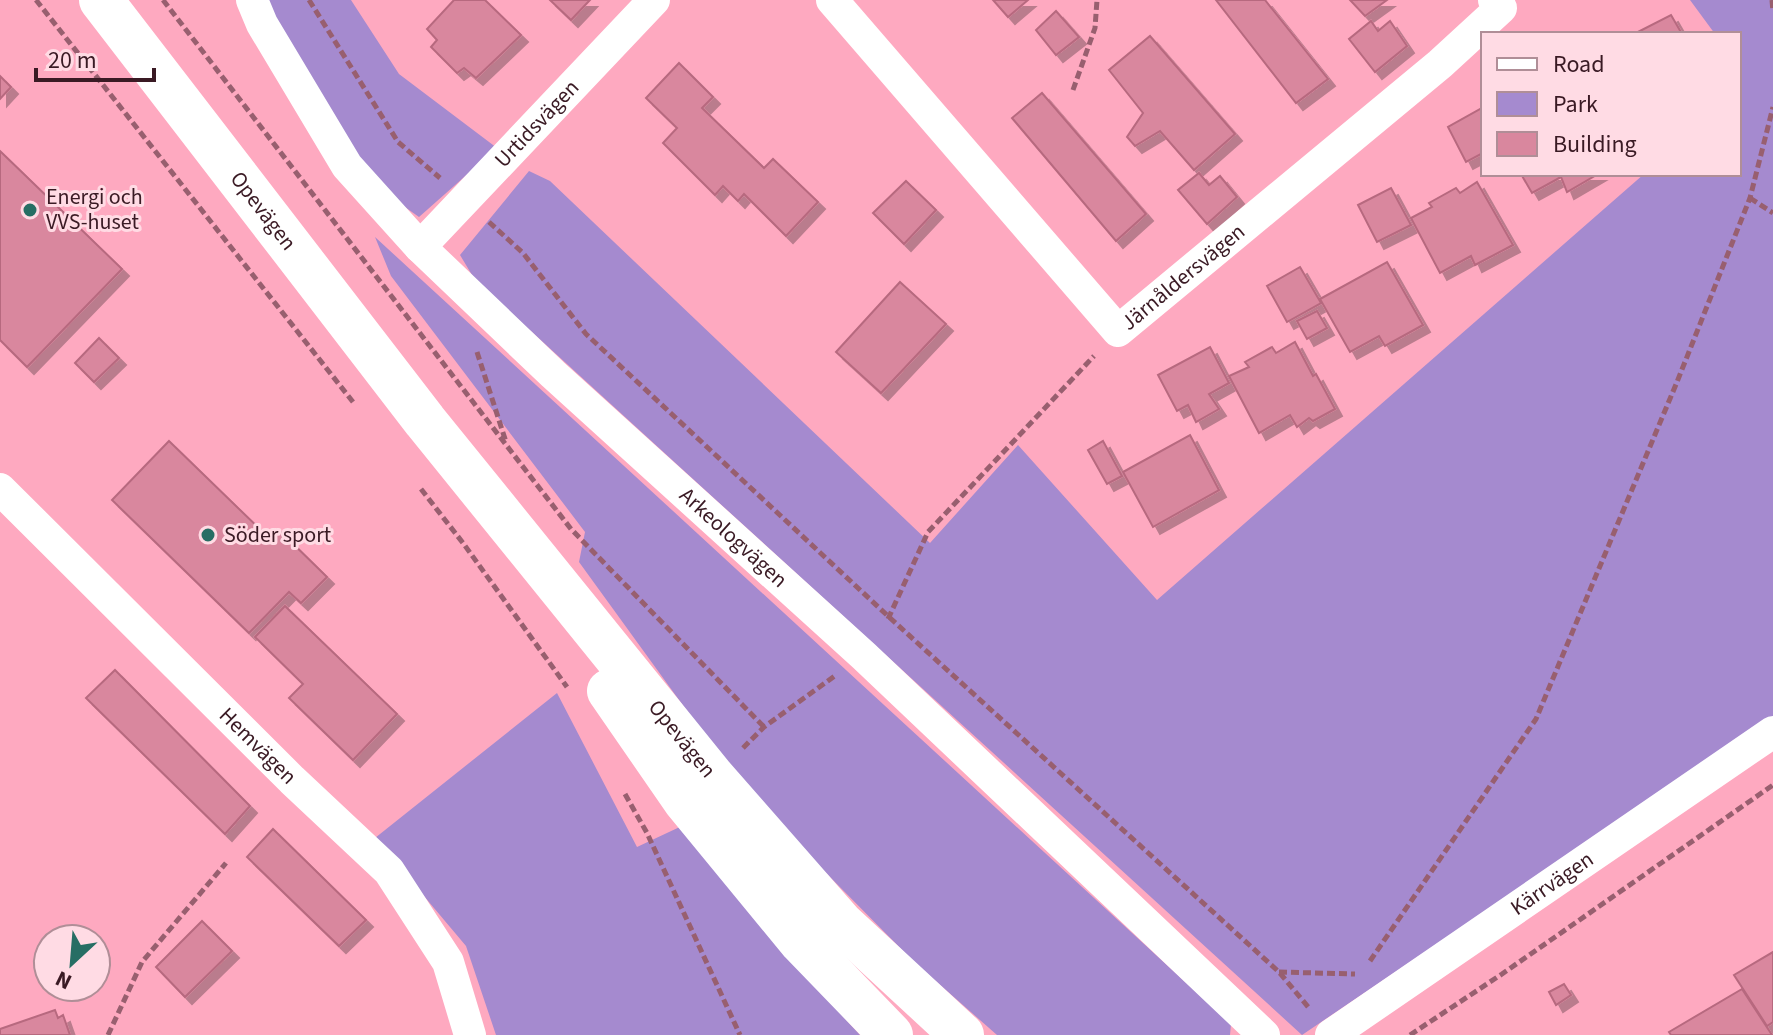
<svg xmlns="http://www.w3.org/2000/svg" width="1773" height="1035" font-family="'Source Sans 3',sans-serif">
  <defs>
    <filter id="shadow"><feDropShadow dx="7" dy="7" stdDeviation="0" flood-color="#0004"/></filter>
  </defs>
  <rect width="100%" height="100%" fill="#fea9c0"/>
  <g fill="#a58acf">
    <polygon points="252,0 351,0 399,74 497,148 419,217 347,166"/>
    <polygon points="1690,0 1773,0 1773,717 1302,1035 475,280 460,255 529,171 550,181 930,543 1018,445 1157,600 1644,174 1739,174 1739,34 1715,34"/>
    <polygon points="375,237 1231,1024 1230,1035 997,1035 914,962 745,791 579,562 585,532 391,276"/>
    <polygon points="557,693 637,847 684,825 785,953 860,1035 496,1035 466,946 375,838"/>
  </g>
  <g fill="#d9879e" stroke="#b7697f" stroke-width="2" filter="url(#shadow)">
    <polygon points="454,0 485,0 521,35 476,78 464,68 457,73 431,47 437,40 427,29"/>
    <polygon points="550,0 590,0 571,20"/>
    <polygon points="993,0 1028,0 1008,17"/>
    <polygon points="1216,0 1265,0 1328,79 1296,103"/>
    <polygon points="1350,0 1387,0 1365,16"/>
    <polygon points="1056,11 1079,37 1056,55 1036,30"/>
    <polygon points="1671,15 1682,34 1634,34"/>
    <polygon points="1371,21 1378,31 1390,21 1407,46 1375,72 1349,39"/>
    <polygon points="1150,36 1235,134 1194,170 1160,131 1135,146 1127,137 1143,113 1109,70"/>
    <polygon points="679,63 713,97 702,108 764,168 773,159 818,202 786,236 744,194 738,201 723,186 715,195 663,143 677,128 646,98"/>
    <polygon points="0,76 11,87 0,99"/>
    <polygon points="1042,93 1146,214 1116,241 1012,118"/>
    <polygon points="1482,108 1483,153 1466,162 1448,127"/>
    <polygon points="0,151 122,269 27,367 0,340"/>
    <polygon points="1199,173 1209,185 1220,176 1237,197 1207,224 1178,190"/>
    <polygon points="1521,174 1598,174 1567,192 1561,177 1532,193"/>
    <polygon points="906,181 936,210 904,244 873,213"/>
    <polygon points="1477,182 1513,245 1475,265 1471,256 1440,273 1411,218 1432,207 1429,203 1456,188 1460,193"/>
    <polygon points="1391,188 1411,225 1377,242 1358,205"/>
    <polygon points="1387,262 1423,325 1385,346 1379,336 1350,352 1320,299"/>
    <polygon points="1300,267 1321,303 1287,322 1267,286"/>
    <polygon points="900,282 946,324 881,393 836,352"/>
    <polygon points="1317,311 1327,328 1307,339 1297,321"/>
    <polygon points="99,338 119,358 94,382 75,363"/>
    <polygon points="1295,342 1313,376 1316,374 1335,409 1313,421 1309,418 1297,427 1290,415 1259,433 1229,376 1249,367 1245,362 1272,347 1276,353"/>
    <polygon points="1210,347 1229,383 1209,394 1219,409 1196,422 1188,405 1177,411 1158,375"/>
    <polygon points="1190,435 1219,490 1153,527 1123,472"/>
    <polygon points="169,441 271,540 280,531 327,577 301,603 289,592 249,633 112,500"/>
    <polygon points="1103,441 1122,476 1107,484 1088,450"/>
    <polygon points="285,606 397,714 353,760 289,698 303,684 255,637"/>
    <polygon points="115,670 250,806 225,834 86,698"/>
    <polygon points="273,829 366,920 339,946 247,857"/>
    <polygon points="202,921 232,951 185,997 156,967"/>
    <polygon points="1773,952 1773,1022 1767,1026 1734,975"/>
    <polygon points="1564,984 1571,995 1556,1005 1549,992"/>
    <polygon points="1742,989 1772,1035 1671,1035 1669,1032"/>
    <polygon points="55,1010 58,1018 63,1015 70,1035 0,1035 0,1029"/>
  </g>
  <g fill="none" stroke-linecap="round" stroke-linejoin="round">
    <g stroke="#985f6f" stroke-width="5" stroke-dasharray="8 4" stroke-linecap="butt">
      <polyline points="36,0 353,402"/>
      <polyline points="163,0 571,529 764,727"/>
      <polyline points="309,0 398,142 440,178"/>
      <polyline points="1772,0 1773,12"/>
      <polyline points="1073,90 1095,28 1097,0"/>
      <polyline points="1750,198 1773,213"/>
      <polyline points="489,222 523,253 586,334 889,617 1279,972 1309,1008"/>
      <polyline points="477,352 506,442"/>
      <polyline points="421,489 463,543 567,687"/>
      <polyline points="888,619 928,532 1094,356"/>
      <polyline points="743,748 764,727 836,675"/>
      <polyline points="625,794 647,833 740,1035"/>
      <polyline points="1370,961 1536,719 1677,382 1750,198 1773,107"/>
      <polyline points="1279,972 1355,974"/>
      <polyline points="108,1035 142,962 226,863"/>
      <polyline points="1410,1035 1502,974 1773,785"/>
    </g>
    <g stroke="#fff" stroke-width="32">
      <path id="s1" d="M252,0L262,24L347,166L420,247L553,374L864,656L1264,1035"/>
      <path id="s2" d="M832,0L1118,331L1440,64L1501,8L1494,0"/>
      <path id="s3" d="M420,247L654,0"/>
      <path id="s4" d="M0,489L292,780L389,871L448,962L470,1035"/>
      <path id="s5" d="M1331,1035L1773,732"/>
    </g>
    <g stroke="#fff" stroke-width="44">
      <path id="s6" d="M101,0L425,421L713,777L842,924L962,1035"/>
      <polyline points="609,691 685,801 801,942 891,1035"/>
    </g>
  </g>
  <g fill="#276e64" stroke="#ffdbe4" stroke-width="3">
    <circle cx="30" cy="210" r="8"/>
    <circle cx="208" cy="535" r="8"/>
  </g>
  <g text-anchor="middle" dominant-baseline="central" stroke-width="6" stroke-linejoin="round" paint-order="stroke">
    <g font-size="22" fill="#3a1a24" stroke="#ffdbe4">
      <text stroke="none"><textPath href="#s3" startOffset="170">Urtidsvägen</textPath></text>
      <text stroke="none"><textPath href="#s6" startOffset="266">Opevägen</textPath></text>
      <text stroke="none"><textPath href="#s2" startOffset="522">Järnåldersvägen</textPath></text>
      <text stroke="none"><textPath href="#s1" startOffset="728">Arkeologvägen</textPath></text>
      <text stroke="none"><textPath href="#s6" startOffset="940">Opevägen</textPath></text>
      <text stroke="none"><textPath href="#s4" startOffset="364">Hemvägen</textPath></text>
      <text stroke="none"><textPath href="#s5" startOffset="268">Kärrvägen</textPath></text>
    </g>
    <g font-size="22" fill="#3a1a24" stroke="#ffdbe4" text-anchor="start">
      <text x="46" y="197">Energi och<tspan x="46" dy="25">VVS-huset</tspan></text>
      <text x="224" y="535">Söder sport</text>
    </g>
  </g>
  <rect x="1481" y="32" width="260" height="144" fill="#ffdbe4" stroke="#b08e97" stroke-width="2"/>
  <rect x="1497" y="58" width="40" height="12" fill="#ffffff" stroke="#b08e97" stroke-width="2"/>
  <text x="1553" y="72" font-size="24" fill="#3a1a24">Road</text>
  <rect x="1497" y="92" width="40" height="24" fill="#a58acf" stroke="#b08e97" stroke-width="2"/>
  <text x="1553" y="112" font-size="24" fill="#3a1a24">Park</text>
  <rect x="1497" y="132" width="40" height="24" fill="#d9879e" stroke="#b08e97" stroke-width="2"/>
  <text x="1553" y="152" font-size="24" fill="#3a1a24">Building</text>
  <g transform="translate(72 963) rotate(206)"><circle r="38" fill="#ffdbe4" stroke="#b08e97" stroke-width="2"/>
  <path d="M0-6L14 30L0 20L-14 30Z" fill="#276e64"/>
  <text y="-12" font-size="22" font-weight="bold" text-anchor="middle" fill="#3a1a24">N</text>
  </g>
  <path d="M36 68v12h118v-12" fill="none" stroke="#3a1a24" stroke-width="4"/>
  <text x="48" y="68" font-size="24" fill="#3a1a24" stroke="#ffdbe4" stroke-width="6" paint-order="stroke">20 m</text>
</svg>
